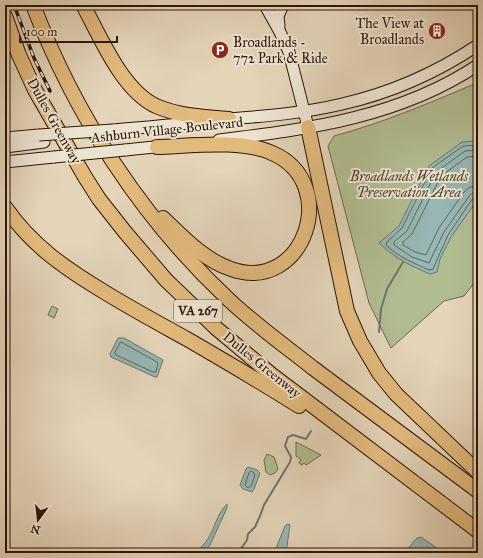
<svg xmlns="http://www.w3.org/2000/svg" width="483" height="558" font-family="'IM FELL Great Primer',serif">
  <rect width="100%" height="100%" fill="#e4d4b8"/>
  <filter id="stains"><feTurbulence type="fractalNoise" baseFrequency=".005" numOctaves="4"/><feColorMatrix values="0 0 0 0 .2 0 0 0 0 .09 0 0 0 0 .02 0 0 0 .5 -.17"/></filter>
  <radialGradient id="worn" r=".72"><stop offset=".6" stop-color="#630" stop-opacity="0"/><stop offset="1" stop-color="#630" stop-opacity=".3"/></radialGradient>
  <g fill="#b1bd91" stroke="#6e6a4c">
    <path d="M478,81V278L464,296L444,301L391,348L369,303L328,146L334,136C382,123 427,104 472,85Z"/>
    <polygon points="52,306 58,309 54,318 48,315"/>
    <polygon points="296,442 321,455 306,465 304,463 302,465 299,463 301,460 296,456"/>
    <polygon points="267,454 274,457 278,469 275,473 270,475 266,472 264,460"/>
  </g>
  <g fill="#96b7b4" stroke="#6b776f">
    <path d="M478,141V199L451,237L440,259L437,272L430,274C409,265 396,259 379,243L399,226L429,166L462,142Z"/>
    <polygon points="118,338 124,338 163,360 157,377 155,377 111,357 110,354"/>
    <polygon points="248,467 257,470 260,473 254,489 252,492 243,489 240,485 246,469"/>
    <path d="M227,504V508L210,545L204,553H193C215,541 212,519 227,504Z"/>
    <polygon points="288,524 290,525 286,553 274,553 285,526"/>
    <polygon points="421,537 444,553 404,553 417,538"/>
  </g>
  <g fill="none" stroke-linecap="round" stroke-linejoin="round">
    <g stroke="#60675e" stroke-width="1">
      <path d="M478,145L463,146L432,168L402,228L387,242L386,245C398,257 414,263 429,270L433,269L448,235L473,198L478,197"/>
      <polyline points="478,150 465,151 436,172 407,231 394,242 394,245 412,257 429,263 444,232 470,195 474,192 478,192"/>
      <polyline points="478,156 467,157 441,176 412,234 403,242 403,245 415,252 426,255 439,228 464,192 470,187 478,186"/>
      <polygon points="121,342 157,362 158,363 156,372 153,372 116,355 115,353"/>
      <polygon points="251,471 254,473 255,475 251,486 248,488 245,485 249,473"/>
    </g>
    <g stroke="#6b776f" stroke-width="2">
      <polyline points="379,332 381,309 387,289 403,262"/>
      <polyline points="238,553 247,540 248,534 255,527 260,516 264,505 290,462 291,457 285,446 288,437 293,435 306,439 311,431"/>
    </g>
    <defs>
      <g id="secondary">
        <polyline points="265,5 280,32 289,52 308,127"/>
        <polyline points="279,26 278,16 283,5"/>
        <path d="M113,130C151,127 190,123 228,119C266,116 305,113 342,104C391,93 436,73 478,45"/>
        <polyline points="5,138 39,135"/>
        <path d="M219,140C310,129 400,117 478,65"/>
        <polyline points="5,147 44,142"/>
        <polyline points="125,150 164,146"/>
        <polyline points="5,162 54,157"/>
      </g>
      <g id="highway">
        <path d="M33,5C75,115 141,217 227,298C253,323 284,345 313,368C368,409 423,450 478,491"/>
        <path d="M83,5C101,38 122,90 156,106C179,116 204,117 229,119"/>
        <polyline points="5,16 19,55 35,90 85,177 99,199 125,232 166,280 216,328 272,375 478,531"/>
        <polyline points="308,127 347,311 360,341 379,373 396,394 478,472"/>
        <path d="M157,147C190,146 241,139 272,153C342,183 304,295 231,269C204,260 183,237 163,218"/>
        <path d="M5,207C32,246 66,269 106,293C132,309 160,324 187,339C225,361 262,383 299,406"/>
      </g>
    </defs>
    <use href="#secondary" stroke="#2b1708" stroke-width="13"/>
    <use href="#highway" stroke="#2b1708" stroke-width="16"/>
    <use href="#secondary" stroke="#ede3d1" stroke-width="11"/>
    <use href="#highway" stroke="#e2ba7c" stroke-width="14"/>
    <defs>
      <polyline id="rail" points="14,5 34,58 50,91"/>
    </defs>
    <use href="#rail" stroke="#2b1708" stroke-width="3.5"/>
    <use href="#rail" stroke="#ede3d1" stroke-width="2" stroke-dasharray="6" stroke-linecap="butt"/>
    <defs>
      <g id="secondary-bridge">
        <polyline points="39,135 113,130"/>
        <polyline points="54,157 125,150"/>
      </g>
    </defs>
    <use href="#secondary-bridge" stroke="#2b1708" stroke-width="13" stroke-linecap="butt"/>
    <use href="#secondary-bridge" stroke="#ede3d1" stroke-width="11"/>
  </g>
  <defs>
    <symbol id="building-disc" viewBox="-11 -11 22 22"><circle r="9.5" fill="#8f2418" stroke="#ede3d1"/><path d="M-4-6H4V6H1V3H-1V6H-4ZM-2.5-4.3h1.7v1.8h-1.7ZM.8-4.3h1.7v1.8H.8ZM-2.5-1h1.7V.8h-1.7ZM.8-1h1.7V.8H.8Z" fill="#fff"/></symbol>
    <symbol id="parking-disc" viewBox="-11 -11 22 22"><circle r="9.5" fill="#8f2418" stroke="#ede3d1"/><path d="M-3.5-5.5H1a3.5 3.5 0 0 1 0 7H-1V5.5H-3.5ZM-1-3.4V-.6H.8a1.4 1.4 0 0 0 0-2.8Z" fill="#fff"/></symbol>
  </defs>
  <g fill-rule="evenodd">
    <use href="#building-disc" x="427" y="21" width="20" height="20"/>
    <use href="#parking-disc" x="210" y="40" width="20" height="20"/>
  </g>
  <g text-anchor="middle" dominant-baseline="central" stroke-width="4" stroke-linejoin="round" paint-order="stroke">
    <rect fill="#ede3d1" stroke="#655444" stroke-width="1" x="174" y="300" width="48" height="22" rx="3"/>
    <g font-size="13" font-weight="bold" fill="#2b1708">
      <text x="198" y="311">VA 267</text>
    </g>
    <g font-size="14" fill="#2b1708" stroke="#ede3d1" text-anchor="end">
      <text x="424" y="23">The View at<tspan x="424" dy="16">Broadlands</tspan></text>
      <text x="233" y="42" text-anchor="start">Broadlands -<tspan x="233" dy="16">772 Park &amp; Ride</tspan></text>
    </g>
    <g font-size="14" fill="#2b1708" stroke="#ede3d1">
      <text transform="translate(54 121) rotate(61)">Dulles Greenway</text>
      <text transform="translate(167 130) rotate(-6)">Ashburn Village Boulevard</text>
      <text transform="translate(262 365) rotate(39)">Dulles Greenway</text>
    </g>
    <g font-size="14" font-style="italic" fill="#534931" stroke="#ede3d1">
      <text x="409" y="176">Broadlands Wetlands<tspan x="409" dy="16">Preservation Area</tspan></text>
    </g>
  </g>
  <rect width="483" height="558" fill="none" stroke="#e4d4b8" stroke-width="20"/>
  <rect x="6" y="6" width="471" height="546" fill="none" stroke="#2b1708" stroke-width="2"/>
  <rect x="10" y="10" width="463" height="538" fill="none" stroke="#2b1708"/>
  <g transform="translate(38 520) rotate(195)" stroke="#ede3d1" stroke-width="3" paint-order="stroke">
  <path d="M0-3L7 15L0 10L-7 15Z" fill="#2b1708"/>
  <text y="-6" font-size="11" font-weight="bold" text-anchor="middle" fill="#2b1708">N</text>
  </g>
  <path d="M20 36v6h97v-6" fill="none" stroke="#2b1708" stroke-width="2"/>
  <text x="26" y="36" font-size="12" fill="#2b1708" stroke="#ede3d1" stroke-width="3" paint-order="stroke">100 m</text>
  <rect width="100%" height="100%" filter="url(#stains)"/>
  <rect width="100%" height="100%" fill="url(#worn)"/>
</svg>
